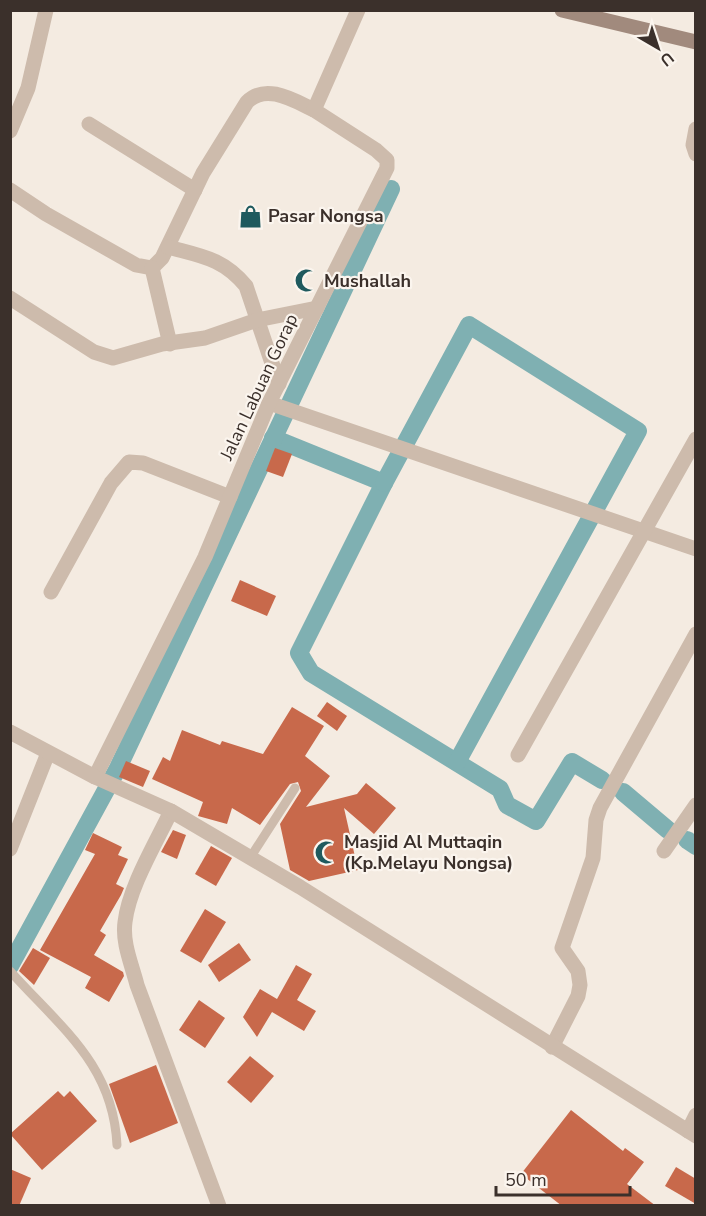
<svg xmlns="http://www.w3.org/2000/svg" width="706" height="1216" font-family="'Nunito Sans',sans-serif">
  <rect width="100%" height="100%" fill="#f4ebe1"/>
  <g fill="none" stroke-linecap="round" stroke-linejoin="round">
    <g stroke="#7fb0b2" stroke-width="18">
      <polyline points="273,438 384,483 299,653 311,673 500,789 507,805 536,821 572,762 602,780"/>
      <polyline points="384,483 469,325 638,431 457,762"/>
      <polyline points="623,792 668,830"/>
      <polyline points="687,840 696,846"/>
      <polyline points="10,966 118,768 391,189"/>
    </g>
  </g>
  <g fill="#c8694b">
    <polygon points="275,448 292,454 283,477 266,471"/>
    <polygon points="240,580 276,596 267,616 231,601"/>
    <polygon points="327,702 347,716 337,731 317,716"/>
    <polygon points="292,707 324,726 305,756 330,776 306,807 357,794 366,783 396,808 374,834 344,808 358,870 309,881 290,870 280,824 301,791 298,782 290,784 260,825 232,808 227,824 198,816 203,802 152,779 163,757 170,761 182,730 220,745 222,741 263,754"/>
    <polygon points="126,761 150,771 143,787 119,777"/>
    <polygon points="173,830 186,835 177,859 161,852"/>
    <polygon points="93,833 122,847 118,855 128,859 116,884 124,888 121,895 100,931 106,935 94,955 123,972 124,976 109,1002 85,988 91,977 40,950 95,854 85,850"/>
    <polygon points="211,846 232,858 216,886 195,874"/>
    <polygon points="205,909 226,922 201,963 180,951"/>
    <polygon points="239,943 251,960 219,982 208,965"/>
    <polygon points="33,948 50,958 34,985 19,971"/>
    <polygon points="296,965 312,974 297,1000 316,1011 304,1031 272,1012 257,1037 243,1017 260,989 277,999"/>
    <polygon points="199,1000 225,1018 205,1048 179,1030"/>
    <polygon points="250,1056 274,1076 251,1103 227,1082"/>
    <polygon points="156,1065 178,1123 130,1143 109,1084"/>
    <polygon points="58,1091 64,1097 70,1091 97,1121 42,1170 10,1134"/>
    <polygon points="571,1110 623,1151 625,1148 644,1162 627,1184 656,1206 562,1206 521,1174"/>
    <polygon points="676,1167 696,1179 696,1204 665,1186"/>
    <polygon points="10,1169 31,1178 19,1206 10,1206"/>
  </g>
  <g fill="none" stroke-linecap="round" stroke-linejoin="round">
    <g stroke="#cdbbac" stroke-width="9">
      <polyline points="250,858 295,788"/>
      <path d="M10,971C61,1028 113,1064 117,1145"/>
    </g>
    <g stroke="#cdbbac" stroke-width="15">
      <polyline points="89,124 195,190"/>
      <polyline points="696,129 693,145 696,154"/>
      <polyline points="10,131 28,88 46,10"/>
      <path d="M10,190L46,214L136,265L152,268L162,258L203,173L247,102C266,83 293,100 314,110"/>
      <path d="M168,247C201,256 223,258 246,286L279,384"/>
      <polyline points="152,268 170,344"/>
      <polyline points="10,298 94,352 113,358 162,344 205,338 257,320 317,308"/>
      <polyline points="269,403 696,549"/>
      <polyline points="51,592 111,483 129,462 143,463 230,497"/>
      <polyline points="518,755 696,439"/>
      <polyline points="95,777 205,557 269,403 387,168 387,160 376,150 314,110 358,10"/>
      <path d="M171,811C156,843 129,887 125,922C122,943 132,965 137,985L219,1206"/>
      <polyline points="10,849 48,753"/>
      <polyline points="664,851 696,805"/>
      <polyline points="552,1047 578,996 580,985 578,971 562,948 593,858 596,820 600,808 696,634"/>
      <polyline points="688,1131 696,1115"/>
    </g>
    <polyline stroke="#cdbbac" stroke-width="15" points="10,732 95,777 171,811 300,887 696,1136"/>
    <polyline stroke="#a18a7d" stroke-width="15" points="562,10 696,42"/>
  </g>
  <defs>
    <symbol id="shop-bare" viewBox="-9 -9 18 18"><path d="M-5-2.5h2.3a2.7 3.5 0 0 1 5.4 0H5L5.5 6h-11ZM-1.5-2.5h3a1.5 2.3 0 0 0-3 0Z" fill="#1f5a5e" stroke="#fbf5ee" stroke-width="2.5" paint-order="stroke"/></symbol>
    <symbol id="mosque-bare" viewBox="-9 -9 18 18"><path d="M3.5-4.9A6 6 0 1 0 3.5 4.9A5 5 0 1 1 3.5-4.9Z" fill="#1f5a5e" stroke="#fbf5ee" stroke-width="2.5" paint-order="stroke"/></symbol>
  </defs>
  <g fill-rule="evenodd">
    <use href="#shop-bare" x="234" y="200" width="33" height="33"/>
    <use href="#mosque-bare" x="290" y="264" width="33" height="33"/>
    <use href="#mosque-bare" x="310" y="836" width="33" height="33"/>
  </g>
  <g text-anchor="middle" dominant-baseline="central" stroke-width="4.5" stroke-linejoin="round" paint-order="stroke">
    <g font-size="18" font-weight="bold" fill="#3b302b" stroke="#fbf5ee" text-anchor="start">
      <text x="268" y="216">Pasar Nongsa</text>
      <text x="324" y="281">Mushallah</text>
      <text x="344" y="842">Masjid Al Muttaqin<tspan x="344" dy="21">(Kp.Melayu Nongsa)</tspan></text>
    </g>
    <g font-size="18" fill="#3b302b" stroke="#fbf5ee">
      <text transform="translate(259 387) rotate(-65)">Jalan Labuan Gorap</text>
    </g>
  </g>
  <rect width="706" height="1216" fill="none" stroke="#3b302b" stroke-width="24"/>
  <g transform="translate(658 48) rotate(141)" stroke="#fbf5ee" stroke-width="4.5" paint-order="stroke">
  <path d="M0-4.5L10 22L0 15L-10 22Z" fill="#3b302b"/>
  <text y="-9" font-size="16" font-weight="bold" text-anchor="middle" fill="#3b302b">U</text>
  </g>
  <path d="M496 1186v9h134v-9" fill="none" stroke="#3b302b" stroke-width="3"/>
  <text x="505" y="1186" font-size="18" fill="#3b302b" stroke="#fbf5ee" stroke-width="4.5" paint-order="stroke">50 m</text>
</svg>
